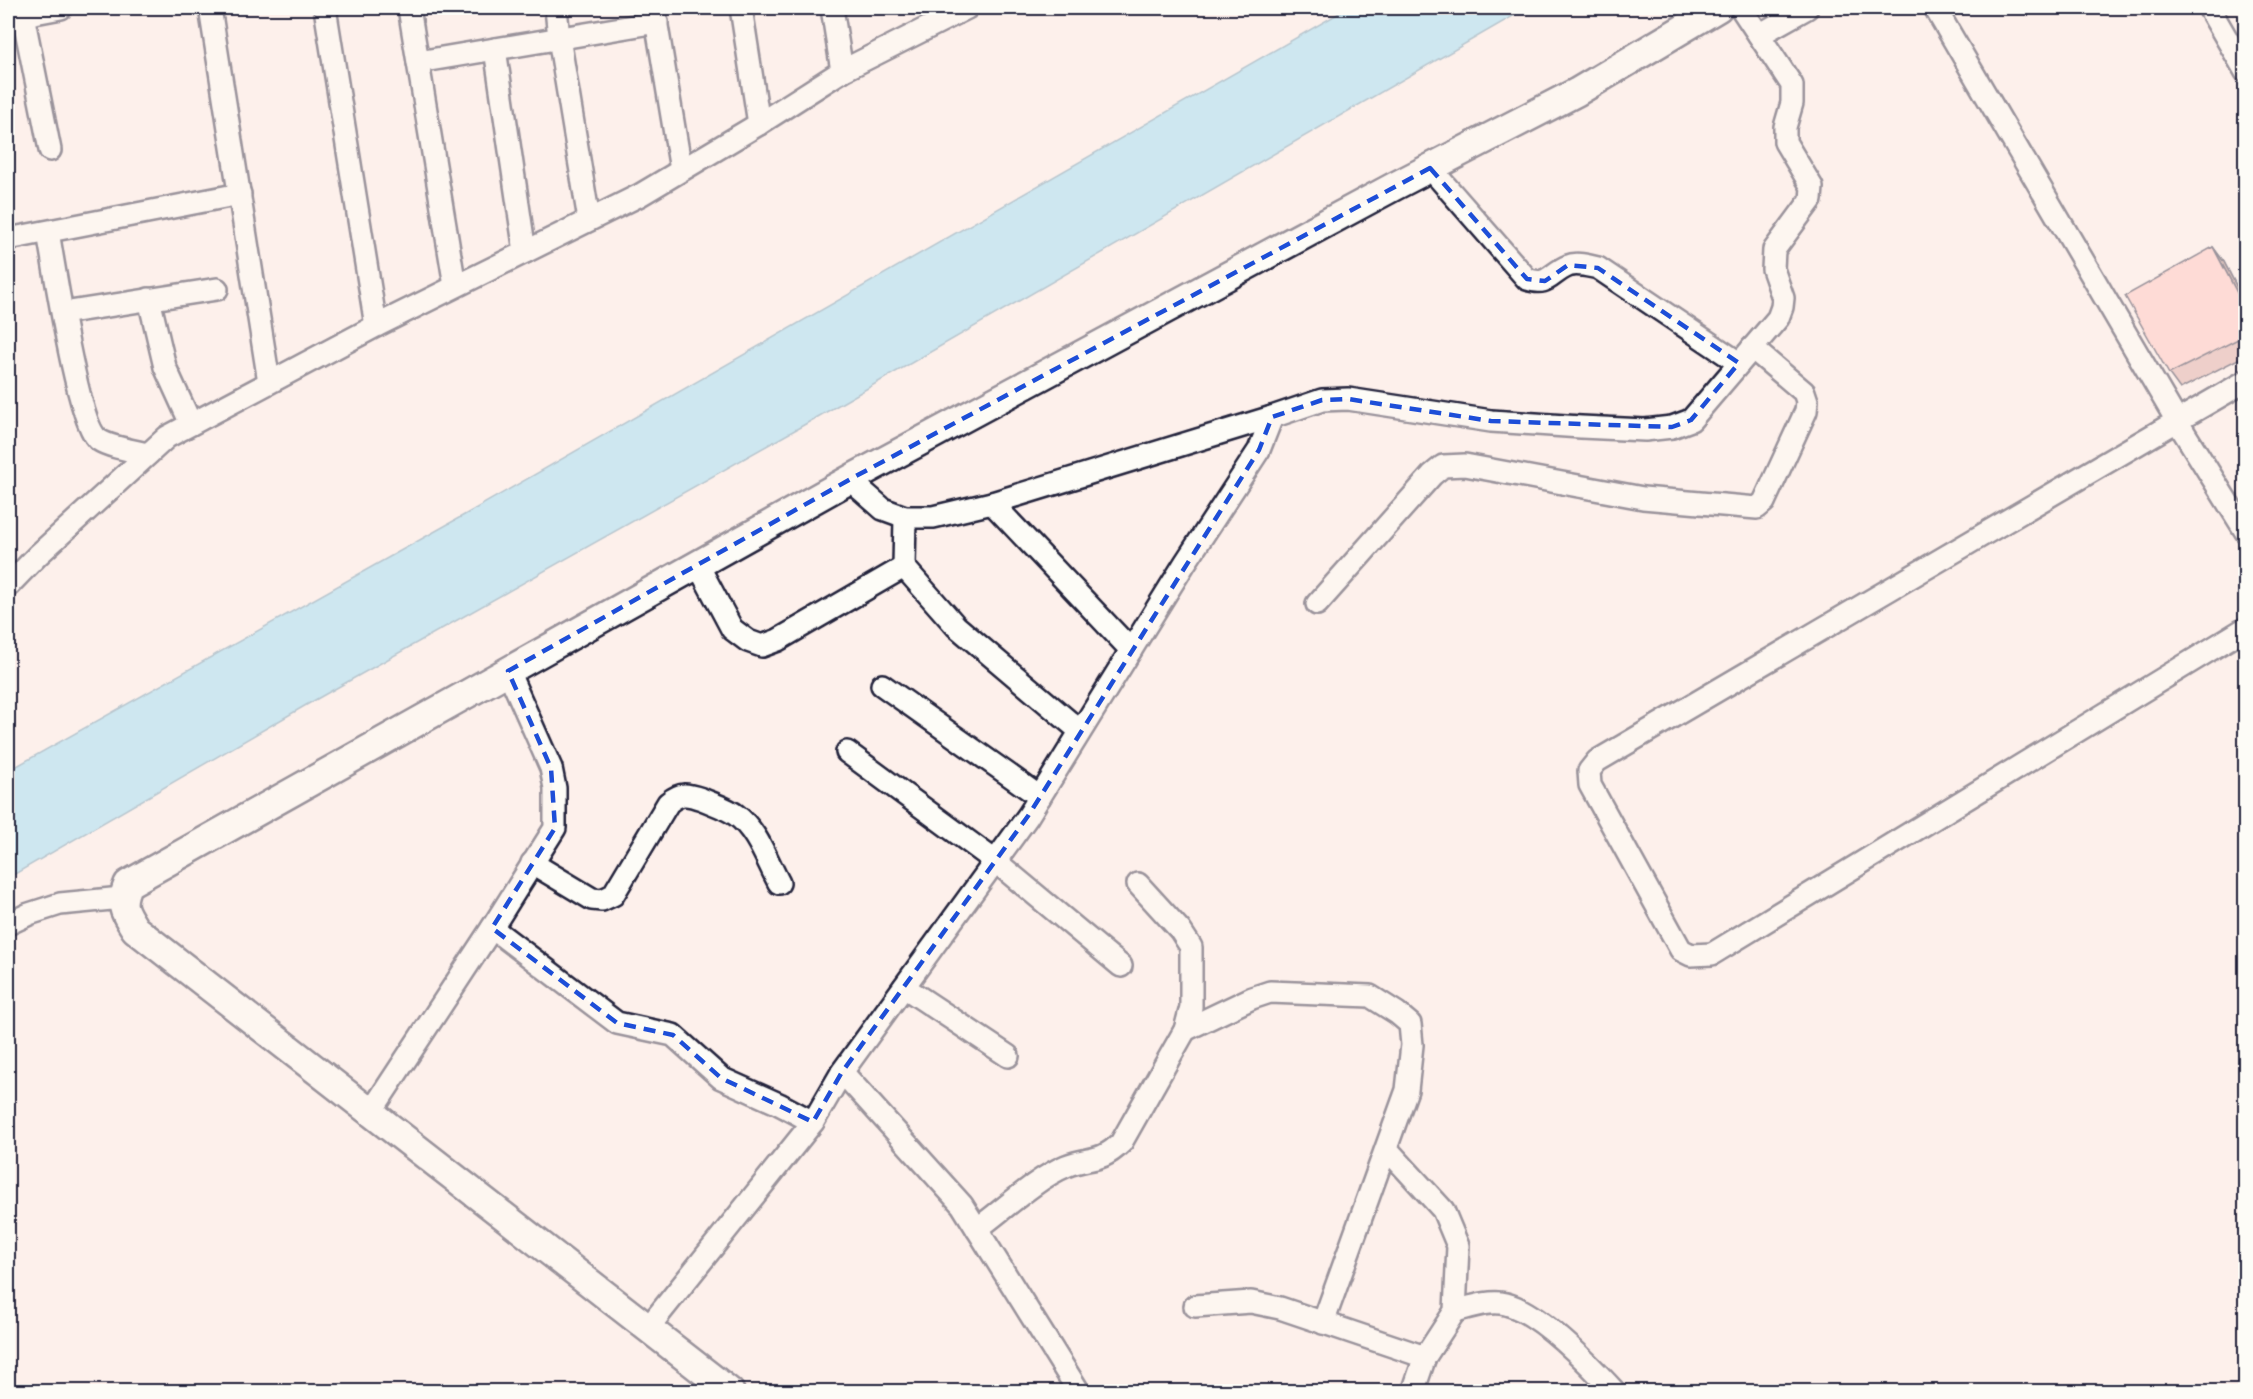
<svg xmlns="http://www.w3.org/2000/svg" width="2253" height="1399" font-family="'Architects Daughter',sans-serif">
  <rect width="100%" height="100%" fill="#fdf0eb"/>
  <filter id="ink" filterUnits="userSpaceOnUse"><feTurbulence type="fractalNoise" baseFrequency=".0167" numOctaves="2"/><feDisplacementMap in="SourceGraphic" scale="12" xChannelSelector="R" yChannelSelector="G"/><feConvolveMatrix kernelMatrix="1 2 1 2 8 2 1 2 1" color-interpolation-filters="sRGB"/></filter>
  <g filter="url(#ink)">
    <polygon fill="#94dcf6" stroke="#6692ab" stroke-width="1.5" points="1348,8 1527,8 802,426 308,704 8,878 8,771 466,514"/>
    <g fill="none" stroke-linecap="round" stroke-linejoin="round">
      <defs>
        <g id="minor">
          <polyline points="210,8 269,382"/>
          <polyline points="325,8 376,326"/>
          <polyline points="409,8 455,286"/>
          <polyline points="556,8 559,38 589,220"/>
          <polyline points="654,8 681,170"/>
          <polyline points="741,8 759,124"/>
          <polyline points="832,8 842,71"/>
          <polyline points="1935,8 2177,421 1597,761 1589,771 1590,785 1681,950 1691,955 1712,954 2246,628"/>
          <polyline points="2209,8 2246,72"/>
          <polyline points="23,15 50,150"/>
          <polyline points="8,18 61,8"/>
          <polyline points="1759,35 1807,8"/>
          <polyline points="495,49 525,252"/>
          <polyline points="418,62 657,22"/>
          <path d="M1430,168L1527,279C1549,287 1550,273 1568,266C1577,262 1588,266 1598,268L1739,363"/>
          <path d="M48,232C54,265 78,426 99,440C109,447 135,451 148,454"/>
          <polyline points="8,239 240,194"/>
          <polyline points="149,299 165,367 191,424"/>
          <polyline points="63,313 217,289"/>
          <polyline points="2246,381 2177,421 2246,532"/>
          <polyline points="850,480 883,509 905,517 933,517 992,503 1272,417 1322,400 1348,399 1491,421 1581,427 1645,430 1672,427 1691,420 1778,318 1782,307 1783,298 1773,269 1774,250 1811,200 1812,187 1785,142 1785,127 1792,103 1792,85 1741,8"/>
          <polyline points="992,503 1131,650"/>
          <polyline points="905,517 904,567 956,626 1080,731"/>
          <polyline points="698,565 732,629 748,641 762,646 778,640 904,567"/>
          <polyline points="8,586 38,555 167,437 376,326 640,195 759,124 842,71 967,8"/>
          <polyline points="1317,604 1432,475 1443,466 1465,465 1643,498 1757,508 1764,502 1806,411 1807,401 1804,392 1752,348"/>
          <polyline points="882,685 1040,797"/>
          <polyline points="847,752 995,861 1121,966"/>
          <path d="M532,863L592,899L602,900L613,895L668,803C681,792 687,794 702,799C713,804 727,808 736,815C757,830 767,861 779,883"/>
          <polyline points="8,924 29,914 60,904 122,898"/>
          <polyline points="492,928 617,1023 673,1035 721,1078 779,1104 813,1122"/>
          <polyline points="904,987 1008,1056"/>
          <polyline points="1185,1030 1252,998 1270,992 1370,996 1397,1013 1410,1024 1412,1045 1407,1090 1323,1323"/>
          <polyline points="842,1072 962,1205 1079,1392"/>
          <polyline points="371,1112 492,928 555,828 555,788 551,768 508,671"/>
          <polyline points="1387,1149 1443,1210 1458,1246 1455,1311 1425,1357 1413,1392"/>
          <path d="M977,1229C1003,1210 1037,1178 1066,1166C1090,1156 1099,1164 1121,1143L1185,1030L1191,1007V947L1180,930L1138,884"/>
          <polyline points="1195,1306 1251,1302 1280,1308 1425,1357"/>
          <path d="M1455,1311C1471,1307 1489,1300 1506,1304C1539,1312 1591,1366 1615,1392"/>
          <polyline points="648,1328 813,1122 842,1072 1028,816 1185,563 1259,450 1272,417"/>
        </g>
        <path id="tertiary" d="M730,1392L135,929C123,910 119,905 128,884L856,476L1395,186L1577,92L1718,8"/>
      </defs>
      <use href="#minor" stroke="#22223b" stroke-width="26"/>
      <use href="#tertiary" stroke="#22223b" stroke-width="32"/>
      <use href="#minor" stroke="#fdfcf7" stroke-width="21"/>
      <use href="#tertiary" stroke="#fdfcf7" stroke-width="27"/>
    </g>
    <polygon fill="#dba7a2" stroke="#22223b" stroke-width="1.5" points="2213,247 2224,262 2246,305 2246,355 2180,389 2169,374"/>
    <polygon fill="#b28884" stroke="#22223b" stroke-width="1.5" points="2213,247 2224,262 2246,305 2246,310"/>
    <polygon fill="#ffc2bc" stroke="#22223b" stroke-width="1.5" points="2213,247 2246,310 2246,335 2169,374 2125,296"/>
  </g>
  <path d="M0 0H2253V1399H0ZM1430,168L1527,279L1545,281L1568,265L1598,268L1739,363L1691,420L1672,427L1491,421L1348,399L1322,400L1272,417L1259,450L1028,816L842,1072L813,1122L721,1078L673,1035L617,1023L492,928L555,828L551,768L508,671L856,476Z" fill="#fdf0eb" fill-opacity=".55" fill-rule="evenodd"/>
  <path fill="none" stroke="#1d4ed8" stroke-width="4.5" stroke-dasharray="12 8" stroke-linejoin="round" d="M1430,168L1527,279L1545,281L1568,265L1598,268L1739,363L1691,420L1672,427L1491,421L1348,399L1322,400L1272,417L1259,450L1028,816L842,1072L813,1122L721,1078L673,1035L617,1023L492,928L555,828L551,768L508,671L856,476Z"/>
  <rect width="2253" height="1399" fill="none" stroke="#fdfcf7" stroke-width="30"/>
  <rect x="15" y="15" width="2223" height="1369" fill="none" stroke="#22223b" stroke-width="2" filter="url(#ink)"/>
</svg>
